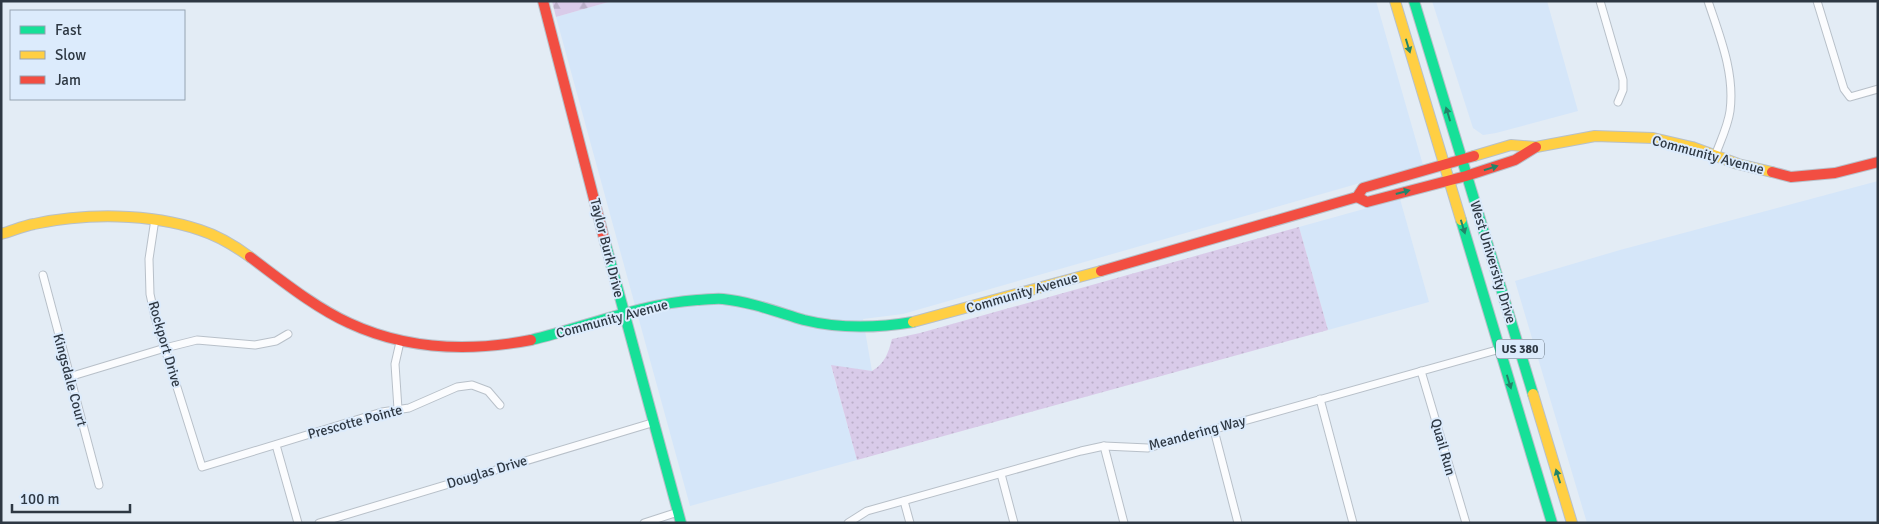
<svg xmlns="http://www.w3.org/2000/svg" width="1879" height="524" font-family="Signika,sans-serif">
  <defs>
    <pattern id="grass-dots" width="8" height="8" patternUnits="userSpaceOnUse" patternTransform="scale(1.25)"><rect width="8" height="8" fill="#d9cbe9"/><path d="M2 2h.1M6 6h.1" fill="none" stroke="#bbafc9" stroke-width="1.8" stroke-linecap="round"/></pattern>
    <pattern id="forest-firs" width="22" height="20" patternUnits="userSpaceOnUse" patternTransform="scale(1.25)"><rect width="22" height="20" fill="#d9cbe9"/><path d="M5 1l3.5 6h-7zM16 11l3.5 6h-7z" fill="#bbafc9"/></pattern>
  </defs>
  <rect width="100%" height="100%" fill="#e3ecf5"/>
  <g fill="#d5e6f9">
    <polygon points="612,1 1376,1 1423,165 903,314 863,319 872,371 831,366 857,460 690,506 556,17"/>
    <polygon points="1432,1 1547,1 1578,111 1496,133 1483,135 1473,128"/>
    <polygon points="1878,181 1878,523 1587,523 1515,281 1620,250"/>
    <polygon points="1400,199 1429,302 1328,330 1299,227"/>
  </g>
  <path fill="url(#grass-dots)" d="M1299,227L1328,330L857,460L831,365L872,371C885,363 888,354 892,339L920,333Z"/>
  <polygon fill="url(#forest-firs)" points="552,1 612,1 556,17"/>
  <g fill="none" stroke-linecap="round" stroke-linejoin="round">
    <defs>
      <g id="street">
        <polyline points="1600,1 1623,80 1623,90 1618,102"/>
        <path d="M1708,1C1720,37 1735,73 1730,111C1728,126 1720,142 1715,156"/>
        <polyline points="1817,1 1844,89 1850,97 1878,89"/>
        <polyline points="155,219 149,259 150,294 155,317 202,467 382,412 409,408 457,387 472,385 488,391 500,405"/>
        <polyline points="43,275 99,485"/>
        <polyline points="1421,371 1466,523"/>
        <polyline points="69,377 165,348 197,340 255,345 276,341 288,334"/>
        <polyline points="1320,399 1353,523"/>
        <polyline points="398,409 395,364 400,342"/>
        <polyline points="1214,430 1238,523"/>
        <polyline points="276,445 298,523"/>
        <polyline points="1104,446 1124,523"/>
        <polyline points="1001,474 1014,523"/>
        <polyline points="904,501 910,523"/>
        <polyline points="319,523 655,422"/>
        <polyline points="644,523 678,512"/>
        <polyline points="848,523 867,511 1081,451 1104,446 1148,448 1183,438 1518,344"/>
      </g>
      <g id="fast">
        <polyline points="1414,1 1533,394"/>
        <polyline points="1461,220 1552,523"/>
        <polyline points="604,238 681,523"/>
        <path d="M531,340C586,327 640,304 697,300C706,300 715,298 723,299C751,302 777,312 804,320C840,329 877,328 913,322"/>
      </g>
      <g id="slow">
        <polyline points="1395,1 1461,220"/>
        <polyline points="1474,156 1511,145 1536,147 1595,136 1653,138 1692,147 1738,164 1772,172"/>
        <path d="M1,234C12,231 23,226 34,224C86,213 150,213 200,230C219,236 235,246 250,257"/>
        <polyline points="913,322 1101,271"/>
        <polyline points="1533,394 1572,523"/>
      </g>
      <g id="jam">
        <polyline points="543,1 604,238"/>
        <polyline points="1772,172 1791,177 1835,173 1878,162"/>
        <polyline points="1357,197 1367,202 1466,176 1515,160 1536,147"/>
        <path d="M250,257C281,280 314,307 349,323C407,350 469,352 531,340"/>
        <polyline points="1101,271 1357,197 1363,188 1474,156"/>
      </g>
    </defs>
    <use href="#street" stroke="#b8c0c9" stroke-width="9"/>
    <use href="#fast" stroke="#b8c0c9" stroke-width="12"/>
    <use href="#slow" stroke="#b8c0c9" stroke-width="12"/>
    <use href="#jam" stroke="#b8c0c9" stroke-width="12"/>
    <use href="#street" stroke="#fbfcfe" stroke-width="7"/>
    <use href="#fast" stroke="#16e098" stroke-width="10"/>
    <use href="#slow" stroke="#ffcf43" stroke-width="10"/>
    <use href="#jam" stroke="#f24e42" stroke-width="10"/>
  </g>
  <defs><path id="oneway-solid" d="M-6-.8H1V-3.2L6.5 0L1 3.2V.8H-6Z" transform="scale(1.25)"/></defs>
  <g fill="#238469">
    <use href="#oneway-solid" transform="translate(1408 46) rotate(73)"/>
    <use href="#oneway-solid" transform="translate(1448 114) rotate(-107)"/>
    <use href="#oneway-solid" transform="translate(1491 168) rotate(-18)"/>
    <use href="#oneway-solid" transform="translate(1403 192) rotate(-15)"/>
    <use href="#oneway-solid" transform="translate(1463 227) rotate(73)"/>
    <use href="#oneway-solid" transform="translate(1509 382) rotate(73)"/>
    <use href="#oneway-solid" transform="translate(1558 476) rotate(-107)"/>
  </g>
  <g text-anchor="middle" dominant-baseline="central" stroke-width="4" stroke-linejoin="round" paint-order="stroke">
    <rect fill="#dcebfc" stroke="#626e7a" stroke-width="1" x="1496" y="339.5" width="48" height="19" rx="4"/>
    <g font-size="12" font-weight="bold" fill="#2e3843">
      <text x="1520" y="349">US 380</text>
    </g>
    <g font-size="14" fill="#2e3843" stroke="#dcebfc">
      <text transform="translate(1708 155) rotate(15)">Community Avenue</text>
      <text transform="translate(607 248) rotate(76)">Taylor Burk Drive</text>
      <text transform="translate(1493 262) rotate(73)">West University Drive</text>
      <text transform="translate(1022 293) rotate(-16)">Community Avenue</text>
      <text transform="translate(612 319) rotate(-15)">Community Avenue</text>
      <text transform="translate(165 344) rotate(74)">Rockport Drive</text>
      <text transform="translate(70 380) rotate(75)">Kingsdale Court</text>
      <text transform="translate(355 422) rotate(-15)">Prescotte Pointe</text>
      <text transform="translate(1197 433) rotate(-15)">Meandering Way</text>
      <text transform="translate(1443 447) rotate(74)">Quail Run</text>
      <text transform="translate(487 472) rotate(-17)">Douglas Drive</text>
    </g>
  </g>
  <rect width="1879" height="524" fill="none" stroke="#2e3843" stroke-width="5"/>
  <rect x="10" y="10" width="175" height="90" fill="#dcebfc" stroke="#96a3b2"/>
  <rect x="20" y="26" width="25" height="8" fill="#16e098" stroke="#96a3b2"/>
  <text x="55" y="35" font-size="15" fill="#2e3843">Fast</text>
  <rect x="20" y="51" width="25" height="8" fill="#ffcf43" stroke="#96a3b2"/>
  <text x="55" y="60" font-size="15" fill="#2e3843">Slow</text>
  <rect x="20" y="76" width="25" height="8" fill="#f24e42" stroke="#96a3b2"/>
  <text x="55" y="85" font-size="15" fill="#2e3843">Jam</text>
  <path d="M12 504v8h118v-8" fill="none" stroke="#2e3843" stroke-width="2.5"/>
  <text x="20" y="504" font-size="15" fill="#2e3843" stroke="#dcebfc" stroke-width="4" paint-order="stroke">100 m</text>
</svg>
